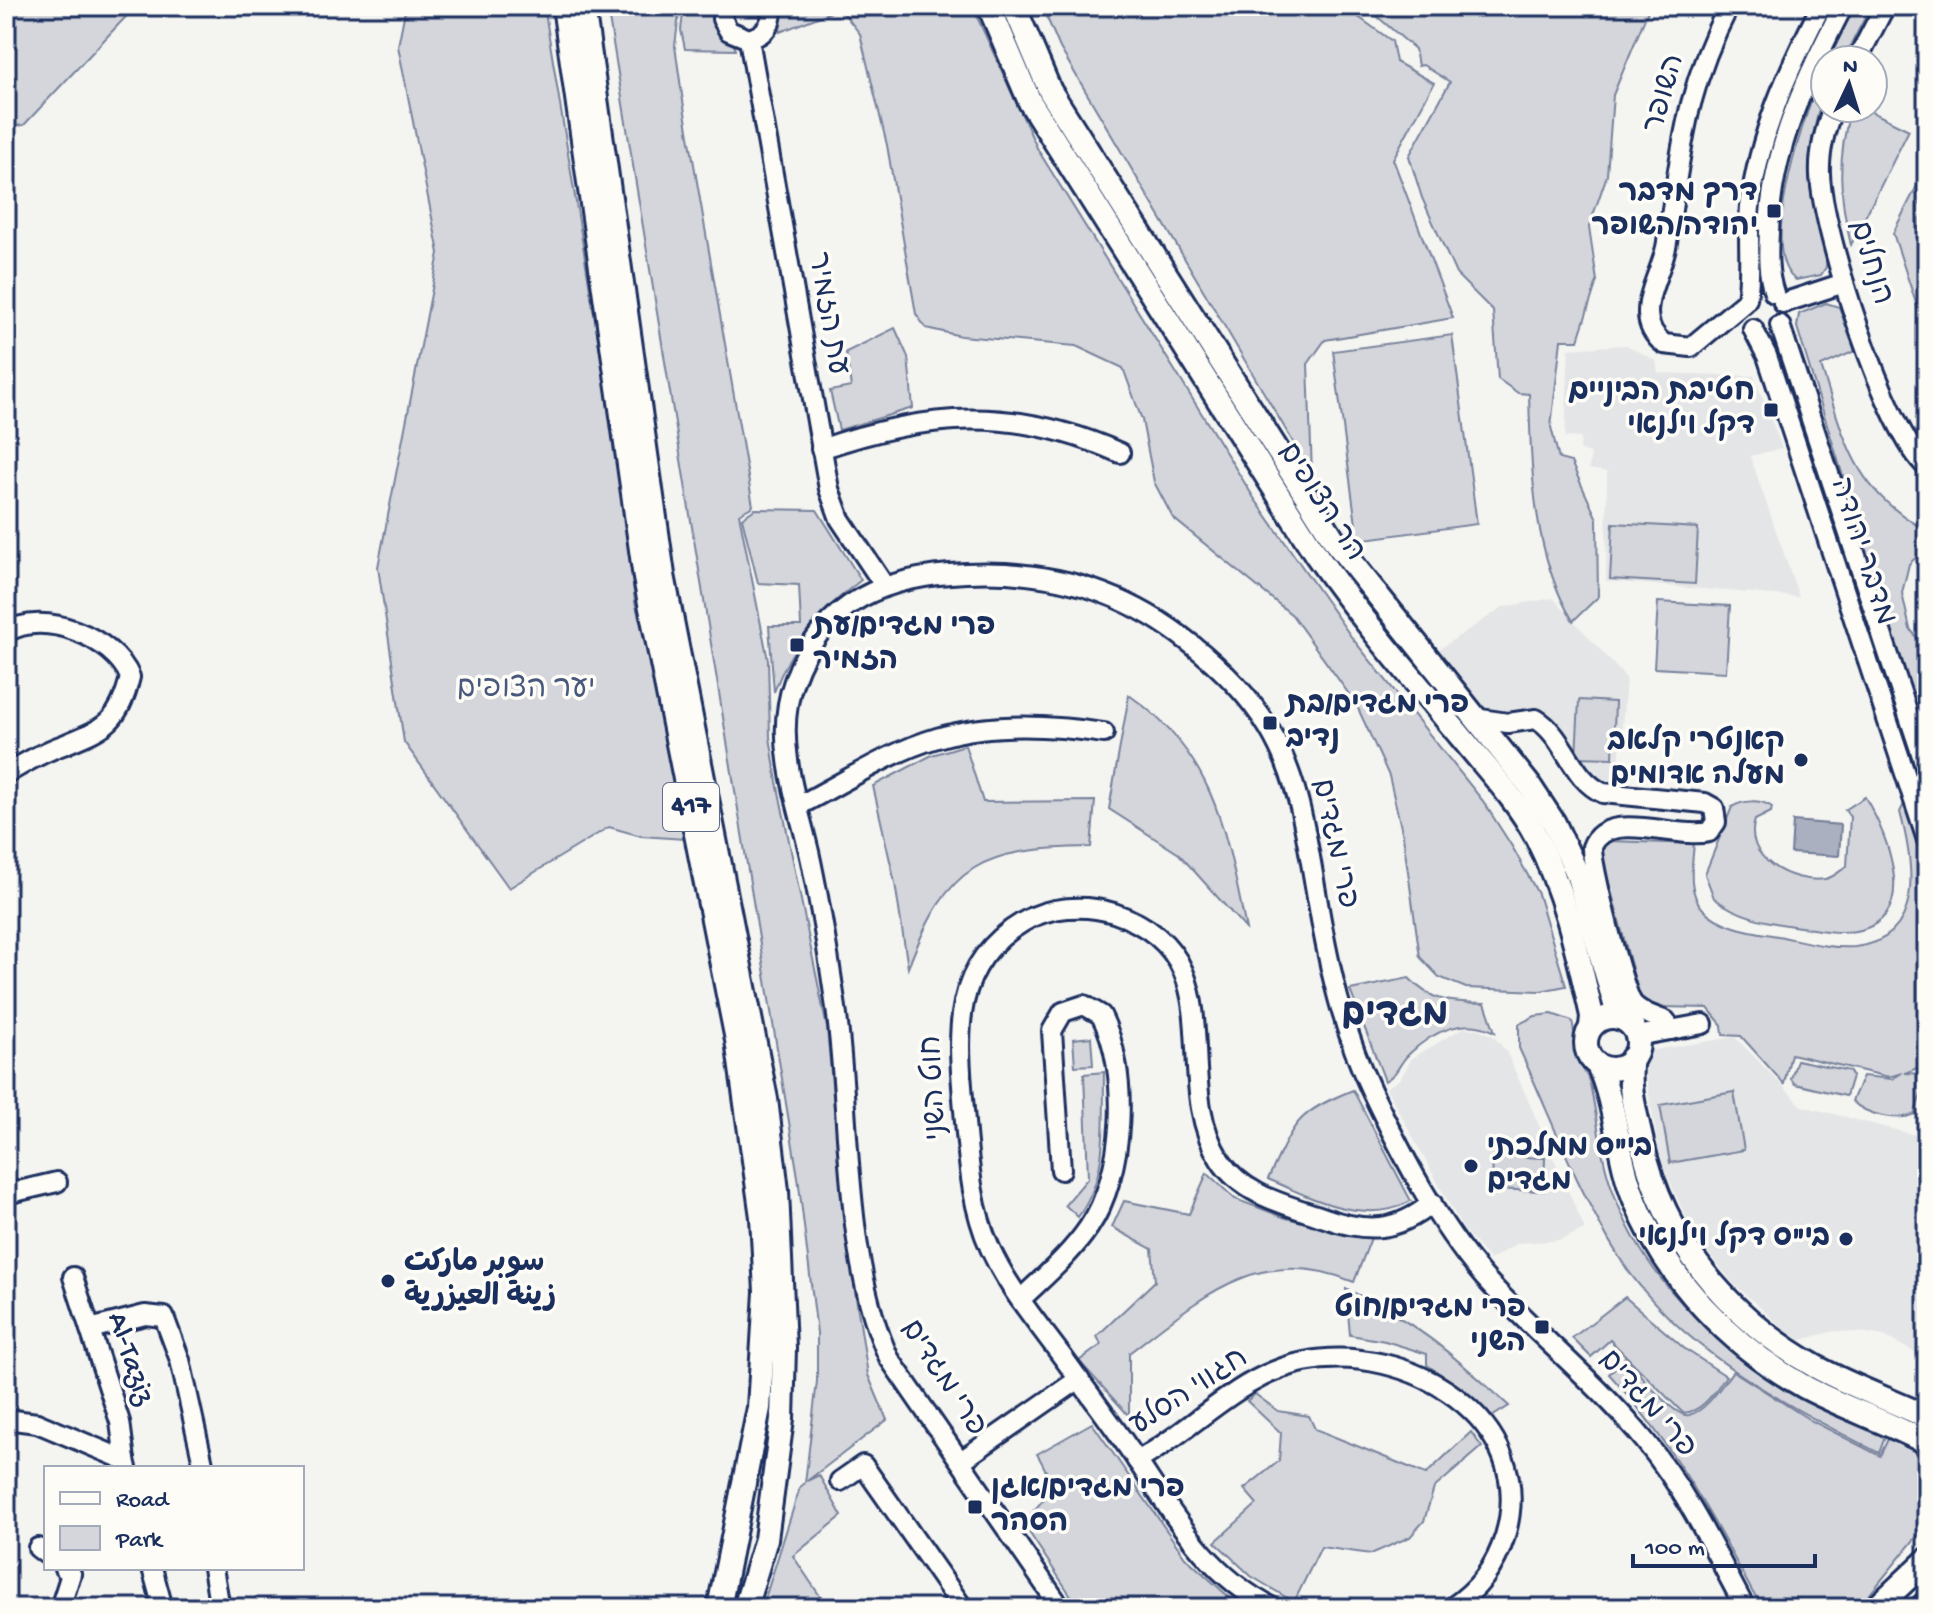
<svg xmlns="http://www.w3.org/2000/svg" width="1933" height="1614" font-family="'Gochi Hand','Playpen Sans Arabic','Playpen Sans Hebrew',sans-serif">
  <rect width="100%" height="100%" fill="#f4f4f1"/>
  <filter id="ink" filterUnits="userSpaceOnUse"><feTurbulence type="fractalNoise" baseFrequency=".0125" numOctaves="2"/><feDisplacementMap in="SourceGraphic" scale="16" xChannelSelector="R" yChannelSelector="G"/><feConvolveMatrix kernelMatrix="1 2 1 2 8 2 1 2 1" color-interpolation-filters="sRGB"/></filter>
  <g filter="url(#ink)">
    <g fill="#e4e5e6">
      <polygon points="1626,345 1656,361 1658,373 1754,376 1782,448 1750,456 1799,597 1606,581 1607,472 1589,469 1591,453 1580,450 1581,438 1565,437 1569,349"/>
      <polygon points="1553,598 1626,678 1617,788 1601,784 1587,774 1537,711 1501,713 1487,709 1435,652 1503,607"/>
      <polygon points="1463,1028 1479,1029 1493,1036 1506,1051 1585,1229 1560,1240 1518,1243 1490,1260 1463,1229 1386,1088 1400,1079 1412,1058"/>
      <polygon points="1735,1037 1802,1106 1927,1138 1927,1350 1914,1352 1884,1336 1867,1333 1834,1331 1797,1341 1732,1282 1695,1237 1661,1162 1643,1061 1648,1051"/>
    </g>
    <g fill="#d4d6db" stroke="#78829c" stroke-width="2">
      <polygon points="6,6 136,6 24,125 6,127"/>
      <polygon points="406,6 544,6 621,480 635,602 656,683 684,839 641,836 609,827 509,888 404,742 378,567 439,253 398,46"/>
      <polygon points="607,6 680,6 675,46 682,95 753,506 739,514 768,660 770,737 777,782 827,1028 844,1220 868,1375 887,1420 807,1481 819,1475 842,1516 793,1556 828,1608 762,1608 800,1487 805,1483 817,1381 817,1333 798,1177"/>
      <polygon points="684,6 715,6 734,41 735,50 685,49 681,30"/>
      <polygon points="783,6 828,6 831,12 780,32"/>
      <polygon points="838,6 972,6 1038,150 1254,498 1352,638 1483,801 1513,848 1538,894 1566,986 1540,991 1466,988 1439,977 1420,957 1403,836 1389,776 1356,704 1292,615 1173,518 1154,482 1142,420 1123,368 1076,346 961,336 926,328 916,314 887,145 860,34"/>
      <polygon points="1042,6 1343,6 1392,41 1396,62 1434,83 1393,159 1453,318 1325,340 1308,364 1312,474 1060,48"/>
      <path d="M1365,6H1650L1613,95L1607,175L1589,227L1597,281L1578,340H1561L1551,427L1559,459L1571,462L1597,519L1598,597L1573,621C1533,556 1531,468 1529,394L1518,393L1498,379L1493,311L1456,274L1422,198L1409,156L1450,82L1423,65L1418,66L1415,49Z"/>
      <polygon points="1855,6 1871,6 1843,60 1828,60"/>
      <path d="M1825,66C1825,104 1807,137 1809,176C1810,206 1828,237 1826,267L1821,275L1796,280C1755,254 1808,103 1825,66Z"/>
      <path d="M1851,108H1864L1909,130L1851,245C1839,196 1837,157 1851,108Z"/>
      <polygon points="1927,166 1927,182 1918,207 1919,231 1927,251 1927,337 1893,233"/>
      <path d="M1826,303L1839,307L1855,351L1821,366C1845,441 1853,490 1927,531V547L1909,564L1902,593L1910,629L1927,650V732L1919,723L1797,327L1799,314Z"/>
      <polygon points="895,328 908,357 913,408 839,430 830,391 851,387 846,352"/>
      <polygon points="1452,335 1477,524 1358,540 1333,351"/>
      <path d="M755,509L817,510L861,580C820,611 792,643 774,692L769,626H801L799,585L758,583L742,518Z"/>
      <polygon points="1613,523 1698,528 1695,584 1610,579"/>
      <polygon points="1658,602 1730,606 1726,672 1654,668"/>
      <path d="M1129,695C1215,755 1226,832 1246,929L1179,854L1109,809Z"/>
      <polygon points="1579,700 1615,702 1613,758 1576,757"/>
      <path d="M965,745L983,802L1095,801L1091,847C981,849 949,862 908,968L895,883L873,786L932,755Z"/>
      <path d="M1865,797C1884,830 1922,913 1861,930C1842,935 1820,930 1800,927C1770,923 1738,917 1714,898L1705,874L1732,807C1743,800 1760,799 1772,807L1771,812L1755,820C1742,858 1792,884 1825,879C1833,878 1840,871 1847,866L1850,817L1845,810Z"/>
      <path d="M1904,804L1927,868V1071L1917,1068L1905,1073L1927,1074C1927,1088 1917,1099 1915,1114C1897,1122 1866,1115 1852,1101L1863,1076L1892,1079L1902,1073L1889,1077L1791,1054L1784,1084L1741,1036L1723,1035L1722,1025L1708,1008L1661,1007L1640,999L1602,857L1605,844L1610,841L1694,844C1692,865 1687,892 1703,909C1722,929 1757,932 1783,937C1806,942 1832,949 1855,947C1927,939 1913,861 1900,812Z"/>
      <path d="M1409,978C1432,1003 1453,1002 1485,1003L1495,1032C1465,1016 1433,1031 1409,1054C1398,1064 1401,1071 1385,1081L1350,990Z"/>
      <path d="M1552,1014L1572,1021C1575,1031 1574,1041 1575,1051C1577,1063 1587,1072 1590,1084C1598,1120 1600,1157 1613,1191C1656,1315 1773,1386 1885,1437L1879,1453C1786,1405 1677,1349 1619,1257C1578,1192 1551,1117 1519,1048V1024L1535,1016Z"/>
      <polygon points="1091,1037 1093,1065 1075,1066 1073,1039"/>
      <polygon points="1797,1060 1850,1071 1852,1076 1846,1096 1795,1084 1791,1079"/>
      <path d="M1104,1072C1103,1123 1109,1175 1078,1217L1065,1205L1088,1178L1084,1074Z"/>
      <path d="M1353,1090L1411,1201C1366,1227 1311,1198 1268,1179C1295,1123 1293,1114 1353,1090Z"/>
      <polygon points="1734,1092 1744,1150 1670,1163 1660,1105"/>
      <polygon points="1493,1156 1545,1158 1544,1191 1492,1189"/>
      <path d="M1207,1173L1235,1199L1286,1218L1371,1238L1354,1282C1259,1242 1201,1298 1129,1353V1416L1079,1361L1101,1345L1097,1336L1155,1281L1152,1249L1112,1227L1124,1201L1189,1214Z"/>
      <path d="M1346,1289C1415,1320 1454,1356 1509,1406L1490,1418L1451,1381L1427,1365V1354L1385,1341L1350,1335Z"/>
      <path d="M1625,1297L1685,1349L1726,1376C1715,1391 1703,1412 1683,1413L1610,1340L1591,1357L1572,1338Z"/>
      <path d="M1625,1357C1636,1369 1674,1419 1689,1415C1708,1410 1722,1384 1733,1371L1810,1420L1880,1456L1888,1439L1927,1456V1524L1870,1594L1851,1608H1766L1753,1593C1711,1514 1670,1440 1609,1374Z"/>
      <polygon points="1255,1394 1278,1411 1309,1416 1315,1429 1426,1474 1471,1432 1482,1447 1434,1488 1424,1521 1410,1537 1371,1554 1321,1547 1294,1602 1251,1576 1215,1542 1257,1504 1244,1489 1279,1461 1281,1433 1247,1401"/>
      <path d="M1092,1423L1185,1557L1241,1608H1079L1023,1523C1049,1491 1060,1493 1037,1454Z"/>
    </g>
    <polygon fill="#aab0bf" stroke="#717c98" stroke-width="2" points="1793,821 1841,825 1839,856 1791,853"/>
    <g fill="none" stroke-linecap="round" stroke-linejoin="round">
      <defs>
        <g id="minor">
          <path d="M723,6L722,19L729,31L749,39C766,34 774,23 771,6"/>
          <path d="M1729,6C1684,93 1682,149 1667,242C1664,265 1648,289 1648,313C1648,326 1654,336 1664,344L1691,347L1745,302"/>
          <polyline points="749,39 829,489 840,519 884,585"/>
          <polyline points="1857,60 1885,6"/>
          <path d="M1833,108C1825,129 1819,152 1820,174C1822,231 1886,432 1927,467"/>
          <path d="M1774,293C1767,272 1768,253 1769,232C1771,148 1806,79 1843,6"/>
          <path d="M1747,299C1752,269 1747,238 1750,207C1759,133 1788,71 1821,6"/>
          <polyline points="1783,303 1844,283"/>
          <polyline points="1780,325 1927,771"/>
          <polyline points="1753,329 1767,356 1927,840"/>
          <path d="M821,449C927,412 1015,406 1120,453"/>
          <path d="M6,633C43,608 114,638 130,677C119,724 104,728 63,745C43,752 24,763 6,774"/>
          <path d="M1474,718L1508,723L1536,719C1565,736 1571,779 1603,793L1705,803L1714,808L1716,822L1709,832C1677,840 1606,808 1592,847C1591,865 1623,992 1633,1004C1642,1014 1655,1016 1666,1021L1671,1030"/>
          <path d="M798,806C843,783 889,752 937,738C989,722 1051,725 1104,733"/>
          <polyline points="1637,1036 1703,1024"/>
          <polyline points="6,1194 57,1182"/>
          <polyline points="73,1277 120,1422 125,1460"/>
          <path d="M1022,1298C1045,1276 1071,1254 1089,1227C1125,1174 1130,1071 1101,1015L1084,1005L1063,1012L1052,1031L1061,1170"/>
          <polyline points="90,1329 145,1315 164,1317 180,1360 204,1468"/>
          <polyline points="6,1419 37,1423 125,1460 127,1468"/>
          <polyline points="961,1461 1079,1379"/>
          <path d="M1137,1461C1194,1430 1238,1375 1304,1362C1406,1341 1540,1419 1505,1536C1495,1568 1478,1590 1451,1608"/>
          <polyline points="840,1481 863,1465 963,1608"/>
          <polyline points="38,1548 46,1554"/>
          <polyline points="152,1568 163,1608"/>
          <polyline points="213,1568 220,1608"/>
          <polyline points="60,1608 71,1574 64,1568"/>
          <path d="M1061,1608L889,1358C843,1259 851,1118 836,1008C829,959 821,909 811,861C804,827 792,794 788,760C784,733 785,706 794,681C822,600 887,576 966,573C1050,569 1124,590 1190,643C1219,666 1249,696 1268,727C1301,781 1307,843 1318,903C1329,967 1343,1031 1371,1090C1402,1155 1437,1223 1484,1277C1535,1334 1596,1381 1645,1441C1686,1491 1715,1551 1745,1608"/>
          <path d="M1273,1608C1209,1576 1176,1519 1138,1462C1118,1432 1096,1403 1075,1374C1047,1334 1010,1293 990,1248C972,1208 969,1166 965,1122C959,1045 945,968 1023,922C1049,906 1085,904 1114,913C1240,956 1167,1077 1220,1160C1243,1196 1288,1205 1325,1218C1367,1233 1397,1232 1432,1203"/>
        </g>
        <g id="major">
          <polyline points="564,6 645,578 737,1040 762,1217 766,1292 759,1408 719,1608"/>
          <polyline points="583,6 663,575 766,1099 777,1191 784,1348 782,1419 766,1539 745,1608"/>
          <path d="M989,6L1030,102L1317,556C1362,620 1412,678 1462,738C1487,769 1517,800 1536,836C1565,893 1578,954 1592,1016L1591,1027"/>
          <polyline points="1014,6 1050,91 1336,543 1529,785 1554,823 1577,873 1619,1018"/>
          <circle cx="1612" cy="1043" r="26"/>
          <path d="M1632,1058C1627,1087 1636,1114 1642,1142C1663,1240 1729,1318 1816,1367C1851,1386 1890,1400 1927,1417"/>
          <path d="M1598,1065C1617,1107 1617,1157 1635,1200C1667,1280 1730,1345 1805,1387C1844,1408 1888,1422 1927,1443"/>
          <polyline points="1876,1608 1927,1560"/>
          <polyline points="1921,1608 1927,1602"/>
        </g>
      </defs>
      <use href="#minor" stroke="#1b2f5e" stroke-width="24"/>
      <use href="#major" stroke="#1b2f5e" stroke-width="28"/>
      <use href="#minor" stroke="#fdfcf7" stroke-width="18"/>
      <use href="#major" stroke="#fdfcf7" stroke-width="22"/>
    </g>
  </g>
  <g fill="#1b2f5e" stroke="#fdfcf7" stroke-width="3">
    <rect x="1766" y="203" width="16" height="16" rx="4"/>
    <rect x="1763" y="402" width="16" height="16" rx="4"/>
    <rect x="789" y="637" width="16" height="16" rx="4"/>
    <rect x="1262" y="715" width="16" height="16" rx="4"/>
    <circle cx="1801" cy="760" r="8"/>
    <circle cx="1471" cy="1166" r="8"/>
    <circle cx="1846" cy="1239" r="8"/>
    <circle cx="388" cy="1281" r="8"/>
    <rect x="1534" y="1319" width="16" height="16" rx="4"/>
    <rect x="967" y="1499" width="16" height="16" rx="4"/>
  </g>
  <g text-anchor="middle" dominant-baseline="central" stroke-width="7" stroke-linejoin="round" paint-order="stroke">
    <rect fill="#fdfcf7" stroke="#5f6c8c" stroke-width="2" x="663" y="783" width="56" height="48" rx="6"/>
    <g font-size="28" font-weight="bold" fill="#1b2f5e">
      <text x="691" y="807">417</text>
    </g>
    <g font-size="30" fill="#1b2f5e" stroke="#fdfcf7">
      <text transform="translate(1666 94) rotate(-74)">השופר</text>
      <text transform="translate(1869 263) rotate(73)">הנחלים</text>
      <text transform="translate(826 314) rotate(80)">עת הזמיר</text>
      <text transform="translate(1320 503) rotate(57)">הר הצופים</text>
      <text transform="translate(1861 552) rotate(72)">מדבר יהודה</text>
      <text transform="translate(1333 844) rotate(78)">פרי מגדים</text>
      <text transform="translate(936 1088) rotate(-93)">חוט השני</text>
      <text transform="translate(129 1359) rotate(72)">Al-Taziz</text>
      <text transform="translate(942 1379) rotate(57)">פרי מגדים</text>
      <text transform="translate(1190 1393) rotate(-33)">חגווי הסלע</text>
      <text transform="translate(1646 1405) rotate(49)">פרי מגדים</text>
    </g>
    <g font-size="30" font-weight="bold" fill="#1b2f5e" stroke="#fdfcf7" text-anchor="end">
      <text x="1758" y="194">דרך מדבר<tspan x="1758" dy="34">יהודה/השופר</tspan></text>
      <text x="1755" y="393">חטיבת הביניים<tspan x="1755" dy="34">דקל וילנאי</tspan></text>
      <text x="813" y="628" text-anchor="start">פרי מגדים/עת<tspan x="813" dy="34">הזמיר</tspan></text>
      <text x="1286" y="706" text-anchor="start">פרי מגדים/בת<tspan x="1286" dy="34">נדיב</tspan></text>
      <text x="1785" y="743">קאנטרי קלאב<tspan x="1785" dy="34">מעלה אדומים</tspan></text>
      <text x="1487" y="1149" text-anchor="start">בי"ס ממלכתי<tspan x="1487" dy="34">מגדים</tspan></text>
      <text x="1830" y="1239">בי"ס דקל וילנאי</text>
      <text x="404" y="1264" text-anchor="start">سوبر ماركت<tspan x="404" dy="34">زينة العيزرية</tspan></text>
      <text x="1526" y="1310">פרי מגדים/חוט<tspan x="1526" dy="34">השני</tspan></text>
      <text x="991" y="1490" text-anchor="start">פרי מגדים/אגן<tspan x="991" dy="34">הסהר</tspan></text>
    </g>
    <g font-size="30" fill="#49597d" stroke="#fdfcf7">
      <text x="526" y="690">יער הצופים</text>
    </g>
    <g font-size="38" font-weight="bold" fill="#1b2f5e" stroke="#fdfcf7">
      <text x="1395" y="1017">מגדים</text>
    </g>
  </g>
  <rect width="1933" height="1614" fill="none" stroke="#fdfcf7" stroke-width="32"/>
  <rect x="16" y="16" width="1901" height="1582" fill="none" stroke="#1b2f5e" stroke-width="3" filter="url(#ink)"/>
  <rect x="44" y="1466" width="260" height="104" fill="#fdfcf7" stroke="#a3aaba" stroke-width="2"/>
  <rect x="60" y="1492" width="40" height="12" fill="#fdfcf7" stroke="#a3aaba" stroke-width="2"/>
  <text x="116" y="1506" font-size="24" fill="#1b2f5e">Road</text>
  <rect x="60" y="1526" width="40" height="24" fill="#d4d6db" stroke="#a3aaba" stroke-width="2"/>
  <text x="116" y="1546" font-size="24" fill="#1b2f5e">Park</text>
  <g transform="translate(1849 84) rotate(4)"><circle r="38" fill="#fdfcf7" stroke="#a3aaba" stroke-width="2"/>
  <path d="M0-6L14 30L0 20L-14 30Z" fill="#1b2f5e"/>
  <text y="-12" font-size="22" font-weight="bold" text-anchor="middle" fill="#1b2f5e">N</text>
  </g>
  <path d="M1633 1554v12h182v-12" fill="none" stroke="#1b2f5e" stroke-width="4"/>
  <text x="1645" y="1554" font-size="24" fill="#1b2f5e" stroke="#fdfcf7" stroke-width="6" paint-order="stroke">100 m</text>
</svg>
